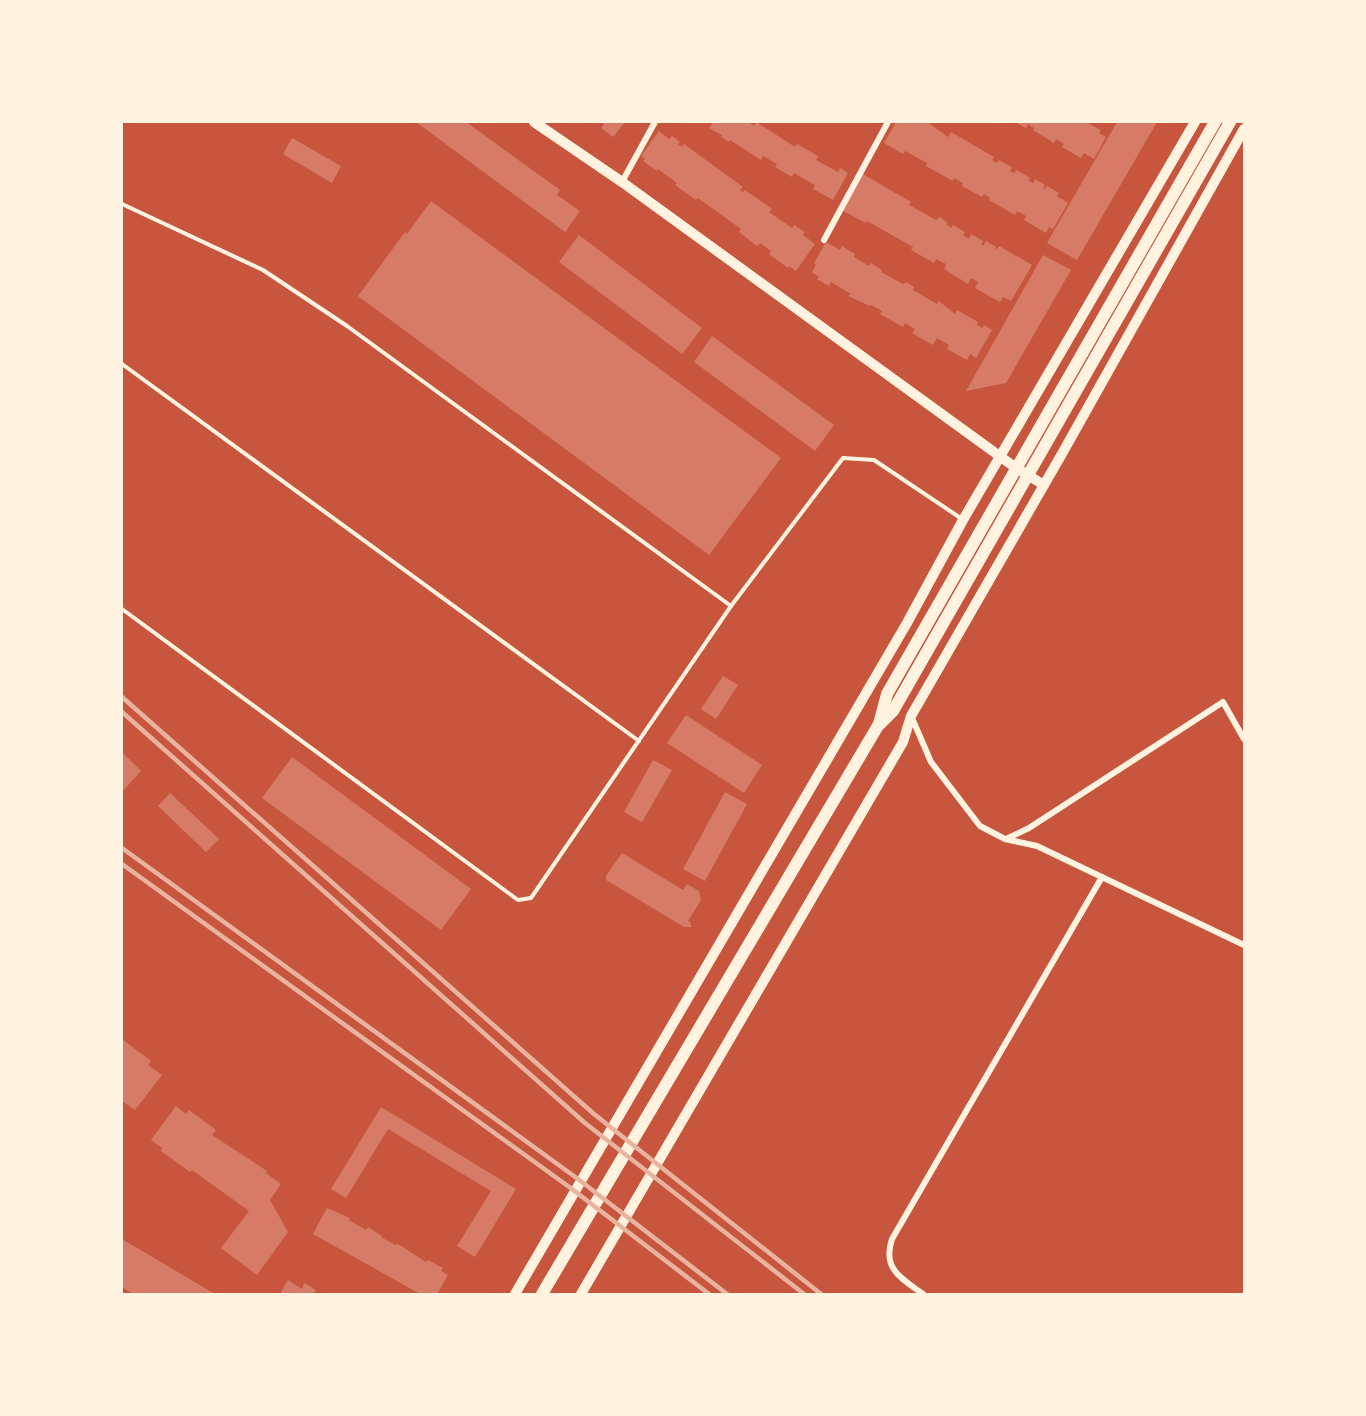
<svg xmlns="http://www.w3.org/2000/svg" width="1366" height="1416" font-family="Manrope,sans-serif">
  <rect width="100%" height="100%" fill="#c8553d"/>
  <g fill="#d67c66">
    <polygon points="416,122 466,122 560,190 557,195 580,211 565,232"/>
    <polygon points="600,122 625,122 613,137 601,128 604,124"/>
    <polygon points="713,122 749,122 754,126 756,122 795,147 797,144 818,156 816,160 838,172 840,168 848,173 833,200 813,189 815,185 794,173 792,177 775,167 777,164 763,156 761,160 730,140 729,142 721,137 722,135 709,128"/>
    <polygon points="896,122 927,122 948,137 951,132 994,157 992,160 997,163 999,160 1012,167 1010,171 1014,173 1017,170 1030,178 1029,181 1033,183 1035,179 1045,185 1043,188 1045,189 1047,186 1059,193 1057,196 1068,203 1053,229 1049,227 1046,233 1024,220 1026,216 1017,211 1015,215 989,200 990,198 984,194 982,197 962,186 963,183 954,178 953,181 926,166 927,163 905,151 903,154 884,143"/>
    <polygon points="1015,122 1080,122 1083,123 1086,122 1101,130 1099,133 1106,137 1094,159 1084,153 1081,158 1062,147 1064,144 1056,139 1054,143 1033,130 1034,128 1028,124 1026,128"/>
    <polygon points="1117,122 1157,122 1077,260 1047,243"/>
    <polygon points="659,131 669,139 672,136 680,142 678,144 682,147 684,144 743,187 740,190 743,192 745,190 772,209 769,212 792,228 794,225 805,232 803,235 815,244 796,271 789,266 788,268 769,254 771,251 760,243 757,246 739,232 741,229 698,198 696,200 675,185 677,183 658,169 657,171 643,161 645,159 641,156"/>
    <polygon points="292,138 341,166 332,183 283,154"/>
    <polygon points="861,173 911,202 909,205 936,220 940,217 947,222 947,225 951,228 953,225 965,232 963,235 969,239 971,234 983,241 981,245 983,246 986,241 996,247 996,250 999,246 1016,256 1014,258 1017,256 1032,265 1011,301 1003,297 1000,302 975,288 978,282 971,278 968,284 944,269 946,264 936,259 934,263 911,250 913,247 867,221 866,223 843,211"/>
    <polygon points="431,201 781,458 709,555 358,296 405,232 407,234"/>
    <polygon points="579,235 702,328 682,354 559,262"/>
    <polygon points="826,242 840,250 842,246 855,254 854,257 869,266 871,263 882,270 881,272 903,284 906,282 914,287 913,290 937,304 939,301 955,314 957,310 978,322 977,325 982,328 984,325 992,330 976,358 970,354 967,360 947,349 949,345 937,338 933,345 912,333 915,329 905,323 903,327 880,314 882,311 871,305 870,306 848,296 851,294 831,282 829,286 817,279 819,277 812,272 816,265 814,263"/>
    <polygon points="1043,255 1071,270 1006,383 966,391"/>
    <polygon points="712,336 834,425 815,451 694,362"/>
    <polygon points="723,676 738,685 716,719 701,709"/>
    <polygon points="686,715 762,765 744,793 667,743"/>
    <polygon points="122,752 141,771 122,792"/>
    <polygon points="292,757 471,889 441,930 262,798"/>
    <polygon points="653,760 672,770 642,822 624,812"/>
    <polygon points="725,792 747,804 705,881 683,869"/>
    <polygon points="170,793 219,839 206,852 158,806"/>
    <polygon points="622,853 683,890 687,884 699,891 701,900 688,921 691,923 691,927 684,927 606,880 606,876"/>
    <polygon points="122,1039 151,1061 148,1065 162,1075 135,1110 122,1101"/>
    <polygon points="176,1106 186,1114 189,1110 216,1130 212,1135 267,1171 266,1173 281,1184 270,1200 288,1232 257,1275 221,1248 249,1211 192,1170 190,1172 161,1151 162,1148 151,1140"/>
    <polygon points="381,1107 516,1189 475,1257 457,1246 491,1191 388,1129 346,1198 331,1189"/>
    <polygon points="327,1208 350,1218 349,1220 366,1230 368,1227 382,1236 381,1237 395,1245 398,1244 426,1262 428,1260 443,1268 441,1271 448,1275 437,1294 420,1294 313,1234"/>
    <polygon points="122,1239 215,1294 133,1294 122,1287"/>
    <polygon points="288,1280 302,1289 304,1283 316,1290 313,1294 280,1294"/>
  </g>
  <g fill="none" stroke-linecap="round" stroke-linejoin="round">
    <g stroke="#fff3e0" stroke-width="4">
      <polyline points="122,204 263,270 347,326 731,606"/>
      <polyline points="122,364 639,741"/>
      <polyline points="122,609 518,900 531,898 731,606 843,458 874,460 962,519"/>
    </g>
    <g stroke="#fff3e0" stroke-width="6">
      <polyline points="622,182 655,122"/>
      <polyline points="824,240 888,122"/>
      <polyline points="912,718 931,762 980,826 1005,839 1037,846 1244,945"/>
      <polyline points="1006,839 1029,828 1223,702 1244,739"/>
      <path d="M923,1294C901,1278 882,1269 892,1239L1102,877"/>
    </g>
    <g stroke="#fff3e0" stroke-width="10">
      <polyline points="534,122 622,182 1016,468 1044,485"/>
      <polyline points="515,1294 907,623 963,520 1195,122"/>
      <polyline points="581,1294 903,742 911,716 1063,452 1244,129"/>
    </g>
    <g stroke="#fff3e0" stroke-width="12">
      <polyline points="880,724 893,711 1230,122"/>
      <polyline points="542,1294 879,724 887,694 1215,122"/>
    </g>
    <g stroke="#e9b49f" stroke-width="4.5">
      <polyline points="122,697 594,1114 821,1294"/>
      <polyline points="122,712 585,1123 804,1294"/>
      <polyline points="122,848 578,1179 727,1294"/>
      <polyline points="122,864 572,1189 709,1294"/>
    </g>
  </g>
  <rect width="1366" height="1416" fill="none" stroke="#fff3e0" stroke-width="246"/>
</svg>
